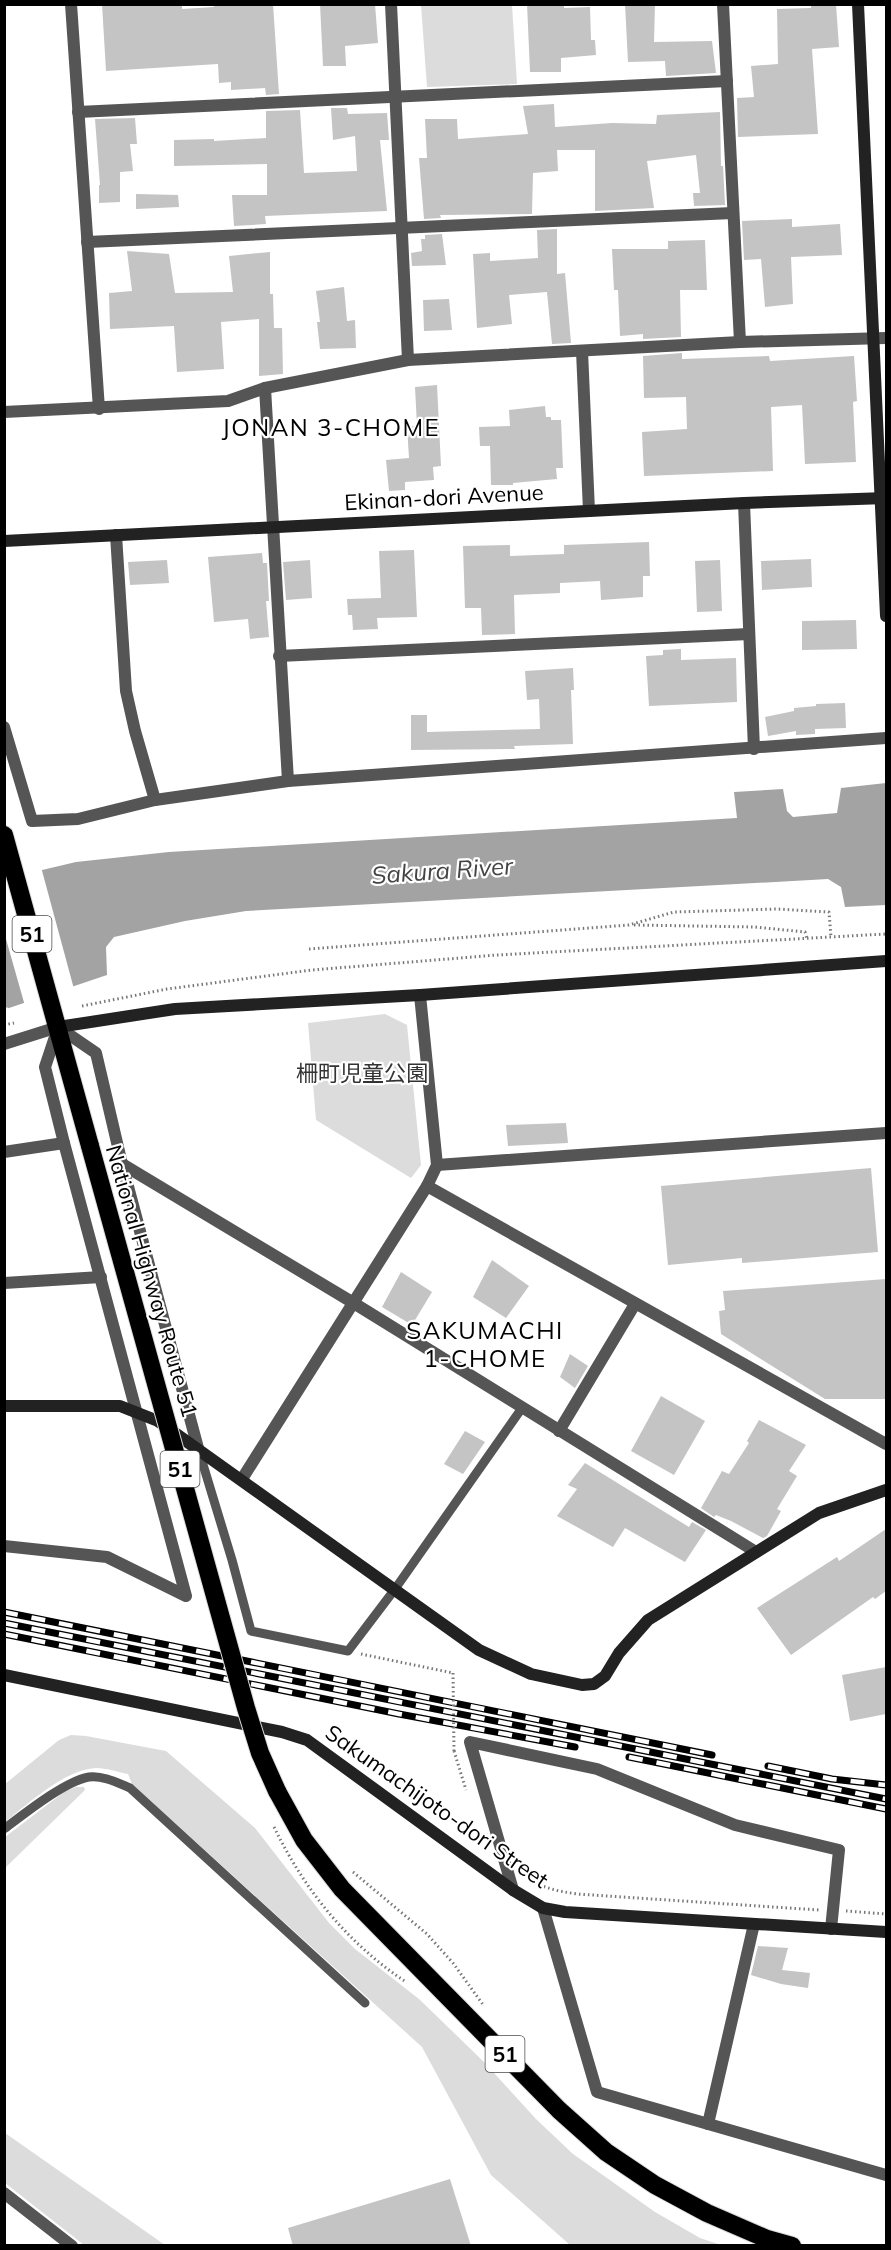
<svg xmlns="http://www.w3.org/2000/svg" width="891" height="2250" font-family="Mulish,'Noto Sans JP',sans-serif">
  <rect width="100%" height="100%" fill="#fff"/>
  <g fill="#dcdcdc">
    <polygon points="421,5 512,5 517,84 427,87"/>
    <polygon points="385,1014 407,1025 421,1165 411,1178 316,1120 308,1023"/>
    <path d="M71,1735L86,1736L166,1751L255,1828L329,1923L355,1949L419,1999L484,2062L536,2119L573,2154L655,2212L700,2238L721,2245H570L491,2175L422,2047L132,1784L128,1774C118,1772 106,1768 96,1768C64,1770 29,1803 5,1822V1784L59,1740Z"/>
    <polygon points="76,1787 84,1787 85,1790 5,1868 5,1837 64,1792"/>
    <polygon points="4,2133 5,2133 165,2245 84,2245 5,2183"/>
  </g>
  <polygon fill="#a3a3a3" points="886,783 886,905 845,907 841,887 828,879 246,911 185,921 114,937 106,947 107,975 9,1008 4,1007 4,879 76,862 169,852 737,818 734,792 783,789 787,811 793,817 837,813 841,788"/>
  <polygon fill="#fff" points="41,867 74,989 25,1006 4,932 4,876"/>
  <g fill="#c4c4c4">
    <polygon points="102,4 182,4 182,9 214,7 214,4 273,4 279,94 266,95 265,88 231,90 231,82 219,83 218,64 106,71"/>
    <polygon points="320,4 375,4 378,43 345,46 346,66 323,66"/>
    <polygon points="527,4 564,4 564,8 590,7 591,40 595,40 596,55 561,58 561,72 530,72"/>
    <polygon points="625,4 655,4 654,42 712,41 716,73 666,76 665,61 628,62"/>
    <polygon points="811,4 836,4 839,47 812,49 818,134 738,137 737,98 754,97 751,66 778,64 777,9 811,8"/>
    <polygon points="554,104 555,127 612,123 656,124 657,115 720,112 721,166 723,166 725,205 694,206 693,193 700,193 696,155 647,161 654,208 595,211 595,150 557,150 558,171 533,173 532,214 440,215 441,218 424,219 419,158 427,158 425,119 457,119 458,139 528,134 523,106"/>
    <polygon points="331,108 347,108 348,114 387,113 389,140 380,140 387,211 265,216 266,224 234,226 232,195 267,195 267,164 174,166 174,140 214,139 214,141 266,138 266,111 300,110 304,173 357,171 355,136 333,140"/>
    <polygon points="135,118 137,144 130,144 133,171 120,172 120,202 99,203 99,185 100,185 95,119"/>
    <polygon points="136,194 178,195 179,207 136,209"/>
    <polygon points="792,219 792,227 840,224 842,255 791,257 793,304 765,307 761,259 744,260 742,221"/>
    <polygon points="557,229 557,274 565,273 571,343 552,344 547,292 509,295 512,324 477,328 473,254 490,253 490,261 538,258 537,230"/>
    <polygon points="442,234 446,265 412,266 411,253 422,251 421,239 425,239 425,235"/>
    <polygon points="705,240 707,290 680,290 681,337 643,339 643,334 620,336 618,290 614,290 612,249 668,249 668,241"/>
    <polygon points="127,251 169,254 175,293 233,292 229,256 270,252 270,294 273,294 274,328 282,328 283,374 259,376 259,319 221,322 224,369 177,372 174,326 110,329 109,293 132,291"/>
    <polygon points="344,287 347,321 355,320 356,348 320,349 317,322 320,322 316,291"/>
    <polygon points="449,299 452,330 424,331 423,300"/>
    <polygon points="682,353 682,359 769,356 770,361 854,356 857,401 853,402 856,462 805,464 802,405 771,407 773,471 644,476 642,432 687,429 686,397 644,398 643,356"/>
    <polygon points="437,385 441,466 433,467 434,480 405,482 405,490 389,491 386,460 409,458 407,426 417,426 415,387"/>
    <polygon points="545,406 546,417 551,417 551,420 561,420 563,468 556,468 557,479 513,483 513,485 491,485 490,446 480,446 479,427 510,426 509,410"/>
    <polygon points="649,542 650,576 643,576 643,597 601,600 600,581 560,583 560,593 514,595 515,634 482,635 481,608 465,608 463,546 510,545 510,556 564,554 564,545"/>
    <polygon points="414,550 417,617 377,618 378,629 353,630 352,615 348,615 347,599 381,598 379,551"/>
    <polygon points="262,553 263,563 267,563 269,601 266,601 269,637 250,639 248,619 214,622 208,557"/>
    <polygon points="811,559 812,587 762,590 761,561"/>
    <polygon points="167,560 169,583 130,585 128,562"/>
    <polygon points="310,560 312,598 286,600 283,562"/>
    <polygon points="720,560 722,611 697,612 695,561"/>
    <polygon points="856,620 857,649 802,650 802,621"/>
    <polygon points="681,649 681,660 736,658 737,702 649,706 646,656 663,655 663,650"/>
    <polygon points="573,668 574,690 571,690 573,744 514,746 515,749 411,750 411,715 427,715 427,732 540,729 539,699 527,700 525,671"/>
    <polygon points="845,703 846,728 815,729 815,734 796,735 796,731 768,736 765,717 794,711 794,708 816,706 816,704"/>
    <polygon points="566,1123 568,1143 508,1146 506,1125"/>
    <polygon points="871,1168 878,1252 742,1263 742,1258 668,1265 661,1186"/>
    <polygon points="492,1260 529,1286 506,1318 473,1297"/>
    <polygon points="401,1272 432,1292 412,1325 382,1307"/>
    <polygon points="886,1279 886,1399 825,1399 721,1334 719,1311 725,1310 723,1291"/>
    <polygon points="570,1354 588,1366 575,1388 560,1377"/>
    <polygon points="661,1396 705,1421 674,1475 631,1451"/>
    <polygon points="759,1420 806,1445 789,1471 797,1476 777,1509 781,1511 767,1536 763,1538 731,1521 716,1515 714,1517 701,1508 722,1471 729,1474 749,1443 747,1441"/>
    <polygon points="465,1431 485,1442 463,1474 444,1464"/>
    <polygon points="585,1463 689,1527 692,1522 706,1530 685,1562 625,1528 613,1547 557,1516 577,1489 568,1485"/>
    <polygon points="886,1529 886,1591 875,1599 873,1597 791,1655 757,1608 837,1557 839,1561"/>
    <polygon points="886,1667 886,1714 850,1721 842,1675"/>
    <polygon points="758,1946 788,1948 782,1970 810,1973 808,1988 781,1984 751,1975"/>
    <polygon points="450,2179 471,2246 293,2246 288,2228"/>
  </g>
  <g fill="none" stroke-linecap="round" stroke-linejoin="round">
    <defs>
      <g id="highway">
        <polyline points="4,835 90,1146"/>
        <polyline points="277,1791 304,1840 342,1889 559,2110 606,2152 655,2185 707,2213 767,2239 792,2246"/>
      </g>
    </defs>
    <use href="#highway" stroke="#dbdbdb" stroke-width="20"/>
    <g stroke="#777" stroke-width="3" stroke-dasharray="1.5 3" stroke-linecap="butt">
      <polyline points="634,925 755,927 805,932 807,939"/>
      <polyline points="309,949 629,925 674,912 777,909 829,912 831,937"/>
      <polyline points="82,1006 167,989 312,970 497,955 886,934"/>
      <polyline points="4,1025 14,1023"/>
      <polyline points="361,1654 453,1673"/>
      <polyline points="454,1751 466,1790"/>
      <path d="M274,1827C304,1889 347,1943 406,1982"/>
      <polyline points="353,1872 427,1934 453,1963 484,2006"/>
      <path d="M524,1876C541,1888 557,1891 577,1894L819,1910"/>
      <polyline points="846,1911 886,1914"/>
    </g>
    <g stroke="#555" stroke-width="9">
      <polyline points="198,1448 232,1560 251,1631 348,1651 395,1589 522,1408"/>
      <path d="M4,1829C24,1814 65,1781 89,1777C102,1775 118,1783 130,1788L365,2003"/>
    </g>
    <g stroke="#555" stroke-width="12">
      <polyline points="71,4 99,409"/>
      <polyline points="391,4 408,360"/>
      <polyline points="723,4 740,342"/>
      <polyline points="78,112 727,81"/>
      <polyline points="87,242 733,213"/>
      <polyline points="582,351 589,511"/>
      <polyline points="265,388 288,781"/>
      <polyline points="4,412 228,401 265,388 408,360 740,342 886,338"/>
      <polyline points="744,503 754,749"/>
      <polyline points="116,535 126,691 135,731 155,800"/>
      <polyline points="279,656 749,634"/>
      <polyline points="4,727 32,821 78,819 155,800 288,781 886,738"/>
      <polyline points="58,1027 96,1053 122,1164 198,1448"/>
      <polyline points="4,1044 58,1027"/>
      <polyline points="4,1152 64,1143"/>
      <polyline points="122,1164 352,1302 756,1552"/>
      <polyline points="437,1165 886,1133"/>
      <polyline points="427,1186 886,1444"/>
      <polyline points="4,1283 101,1277"/>
      <polyline points="559,1431 635,1304"/>
      <polyline points="242,1479 427,1186 437,1165 420,995"/>
      <polyline points="4,1546 107,1557 186,1596 64,1143 45,1067 57,1031"/>
      <polyline points="513,1890 470,1742 597,1769 735,1825 839,1850 831,1929"/>
      <polyline points="543,1908 597,2092 886,2175"/>
      <polyline points="708,2124 754,1924"/>
      <polyline points="4,2193 72,2246"/>
    </g>
    <g stroke="#222" stroke-width="12">
      <polyline points="858,4 886,616"/>
      <polyline points="4,541 744,503 886,498"/>
      <polyline points="58,1027 175,1009 420,995 886,961"/>
      <polyline points="4,1406 120,1406 158,1421 479,1650 531,1674 582,1685 594,1684 605,1676 619,1653 648,1620 819,1513 886,1490"/>
      <polyline points="4,1675 282,1732 307,1740 513,1890 543,1908 565,1912 886,1932"/>
    </g>
    <use href="#highway" stroke="#000" stroke-width="18"/>
    <defs>
      <g id="rail">
        <polyline points="4,1612 712,1755"/>
        <polyline points="4,1623 886,1799"/>
        <polyline points="4,1634 399,1714 575,1747"/>
        <polyline points="629,1757 886,1809"/>
        <polyline points="768,1766 832,1779 886,1785"/>
      </g>
    </defs>
    <use href="#rail" stroke="#000" stroke-width="7"/>
    <use href="#rail" stroke="#fff" stroke-width="4.5" stroke-dasharray="14" stroke-linecap="butt"/>
    <defs>
      <polyline id="highway-bridge" points="90,1146 246,1708 260,1753 277,1791"/>
    </defs>
    <use href="#highway-bridge" stroke="#dbdbdb" stroke-width="20" stroke-linecap="butt"/>
    <polyline stroke="#777" stroke-width="3" stroke-dasharray="1.5 3" stroke-linecap="butt" points="453,1673 454,1751"/>
    <use href="#highway-bridge" stroke="#000" stroke-width="18"/>
  </g>
  <g text-anchor="middle" dominant-baseline="central" stroke-width="4.5" stroke-linejoin="round" paint-order="stroke">
    <g fill="#fff" stroke="#4c4c4c" stroke-width="1.5">
      <rect x="12.5" y="916" width="39" height="36" rx="4.5"/>
      <rect x="160.5" y="1451" width="39" height="36" rx="4.5"/>
      <rect x="485.5" y="2036" width="39" height="36" rx="4.5"/>
    </g>
    <g font-size="21" font-weight="bold" fill="#000">
      <text x="32" y="934">51</text>
      <text x="180" y="1469">51</text>
      <text x="505" y="2054">51</text>
    </g>
    <g font-size="22" fill="#000" stroke="#fff">
      <text transform="translate(444 497) rotate(-3)">Ekinan-dori Avenue</text>
      <text transform="translate(152 1281) rotate(74)">National Highway Route 51</text>
      <text transform="translate(437 1806) rotate(35)">Sakumachijoto-dori Street</text>
    </g>
    <g font-size="22" fill="#333" stroke="#fff">
      <text x="362" y="1073">柵町児童公園</text>
    </g>
    <g font-size="24" letter-spacing="1.5" fill="#000" stroke="#fff">
      <text x="331" y="427">JONAN 3-CHOME</text>
      <text x="485" y="1330">SAKUMACHI<tspan x="485" dy="28">1-CHOME</tspan></text>
    </g>
    <g font-size="24" font-style="italic" fill="#444" stroke="#fff">
      <text transform="translate(442 870) rotate(-4)">Sakura River</text>
    </g>
  </g>
  <rect width="891" height="2250" fill="none" stroke="#000000" stroke-width="12"/>
</svg>
